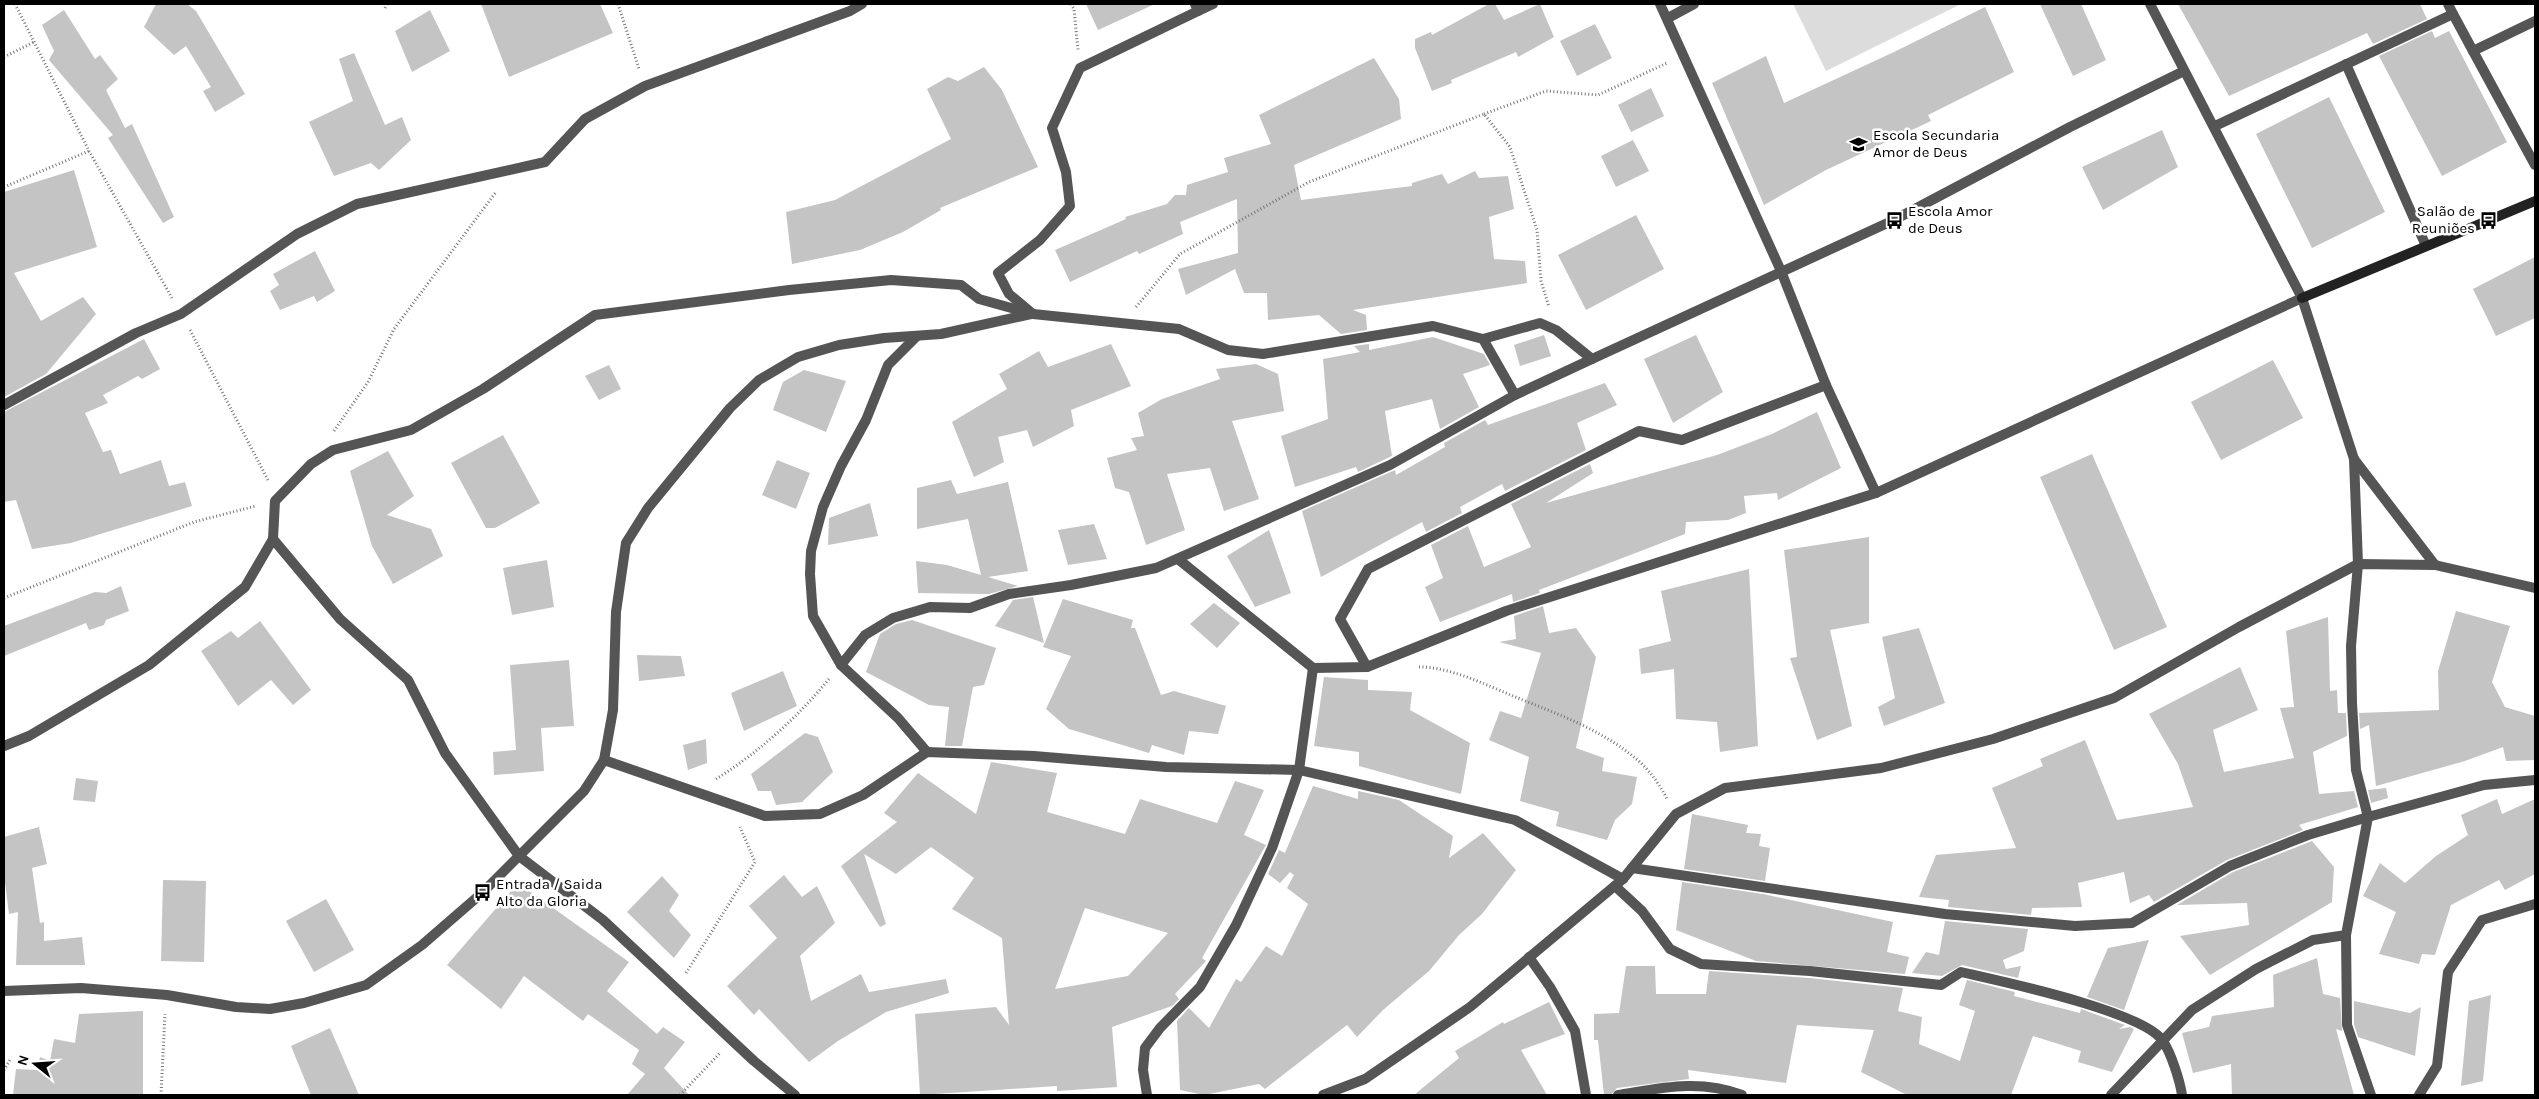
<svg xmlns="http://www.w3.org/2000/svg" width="2539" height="1099" font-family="Karla,sans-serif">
  <rect width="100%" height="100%" fill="#fff"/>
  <polygon fill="#dcdcdc" points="1793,4 1961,4 1826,71"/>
  <g fill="#c4c4c4" fill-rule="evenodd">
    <polygon points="156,4 187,4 196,11 245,94 215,112 203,91 211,87 186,46 174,55 144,27"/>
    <polygon points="481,4 600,4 613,33 509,77"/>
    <polygon points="1086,4 1155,4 1098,30"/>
    <polygon points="1489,4 1495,4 1504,20 1540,4 1554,37 1518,57 1516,52 1451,80 1452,83 1432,91 1415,48 1415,39 1431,32 1432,35"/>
    <polygon points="2040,4 2081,4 2106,60 2073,76"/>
    <polygon points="2178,4 2420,4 2427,19 2373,44 2367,33 2229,96"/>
    <polygon points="1985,7 2014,72 1928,115 1931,121 1826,170 1764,205 1712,83 1766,56 1784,103 1894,52"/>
    <polygon points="64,10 95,59 100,55 118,79 106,90 125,128 132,124 174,217 163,223 108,138 113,135 49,60 54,51 42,25"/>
    <polygon points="430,10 450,51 412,72 395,31"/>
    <polygon points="1595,24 1612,58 1577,76 1560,41"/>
    <polygon points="2432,31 2435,38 2449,31 2507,142 2442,176 2379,56"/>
    <polygon points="354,53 385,125 402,117 411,140 379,170 371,163 334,176 309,122 353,101 339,59"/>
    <polygon points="1374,58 1399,99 1401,119 1294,165 1301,200 1412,186 1412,183 1442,174 1448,184 1475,171 1479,178 1508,176 1514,209 1489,217 1494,259 1525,261 1527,283 1353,310 1366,315 1367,330 1341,334 1319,315 1268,320 1267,293 1244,293 1235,269 1186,295 1178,269 1238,253 1237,199 1180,222 1183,234 1139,254 1137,251 1070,282 1055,250 1126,219 1125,217 1167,204 1175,195 1186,195 1187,185 1228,172 1224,158 1271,144 1259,115"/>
    <polygon points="984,67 1002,90 1038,167 940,208 941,210 903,232 860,250 792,264 786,212 835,200 951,139 927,89 948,77 958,81"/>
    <polygon points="1651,88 1664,116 1631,132 1618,105"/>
    <polygon points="2329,97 2385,212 2312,248 2256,134"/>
    <polygon points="2162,130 2178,167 2103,210 2082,167"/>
    <polygon points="1633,140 1649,171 1616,187 1601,156"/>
    <polygon points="74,170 97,247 14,273 41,321 83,297 96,314 46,374 4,397 4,192"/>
    <polygon points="1636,215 1664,269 1586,310 1558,255"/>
    <polygon points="315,251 335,291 317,302 314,296 280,310 270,291 279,285 273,274"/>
    <polygon points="2535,257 2535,318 2496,336 2473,289"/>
    <polygon points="1544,335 1551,356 1520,366 1514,345"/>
    <polygon points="1696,335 1723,392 1673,423 1644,359"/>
    <polygon points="1433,337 1484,354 1490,365 1463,374 1479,407 1440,429 1432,399 1385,411 1392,456 1358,472 1356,467 1295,487 1281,436 1328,419 1323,359 1360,352 1354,346 1369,344 1369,350"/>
    <polygon points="144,339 160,369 142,379 138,376 103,395 108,403 85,413 103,452 111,450 120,474 161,460 169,486 185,482 192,506 71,543 32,549 16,500 4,502 4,412"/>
    <polygon points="1111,344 1131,386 1071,410 1074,426 1033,447 1027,430 998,437 1004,462 974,477 952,422 1007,389 999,374 1039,351 1048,367"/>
    <polygon points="2273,360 2303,418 2221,460 2191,402"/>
    <polygon points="1256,364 1278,374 1284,411 1232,421 1259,499 1224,511 1210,468 1167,474 1185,530 1146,545 1129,492 1115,488 1107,458 1137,450 1131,438 1144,436 1138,413 1162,399 1220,379 1216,369"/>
    <polygon points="609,365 621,389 599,400 585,376"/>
    <polygon points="804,370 846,381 826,432 773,410 783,382"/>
    <polygon points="1605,383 1617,405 1577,423 1586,450 1505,491 1502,484 1460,507 1462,513 1426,532 1422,522 1321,577 1302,511 1395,470 1396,475 1445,447 1444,443 1485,420 1488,425"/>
    <polygon points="1817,412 1841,468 1778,500 1777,493 1744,496 1746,513 1728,520 1686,522 1685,534 1539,590 1540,593 1513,602 1512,594 1440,622 1425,587 1443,578 1431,545 1468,526 1484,567 1531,547 1511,504 1590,464 1593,473 1546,503 1717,455 1772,434"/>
    <polygon points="503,435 540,503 495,528 486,528 451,463"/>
    <polygon points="388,451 414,496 387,515 431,529 443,556 393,584 372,546 350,471"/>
    <polygon points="2092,454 2167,627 2114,650 2040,477"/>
    <polygon points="777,460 810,473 796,509 762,495"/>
    <polygon points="951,480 957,494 1008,482 1028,571 988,577 1018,586 989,594 918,593 916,561 947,565 981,575 968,519 917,529 917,488"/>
    <polygon points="870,503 878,536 828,545 829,518"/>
    <polygon points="1094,524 1107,559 1068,565 1058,530"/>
    <polygon points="1269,530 1291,593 1255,607 1227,556"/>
    <polygon points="1869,537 1869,623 1830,630 1852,726 1817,740 1790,658 1797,657 1784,550"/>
    <polygon points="547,560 554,607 512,615 503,568"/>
    <polygon points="1749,569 1758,746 1720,752 1717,722 1676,719 1674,669 1641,674 1639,649 1671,641 1661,591"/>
    <polygon points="121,586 129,611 106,620 104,625 89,630 86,623 4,656 4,626 95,592 106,593"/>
    <polygon points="1033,597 1044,643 995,626 1013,600"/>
    <polygon points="1063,599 1133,620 1131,628 1135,628 1161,695 1174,691 1226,706 1218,734 1189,731 1184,755 1152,745 1149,753 1069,729 1046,709 1071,656 1043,647"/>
    <polygon points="1214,603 1240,623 1217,648 1190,624"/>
    <polygon points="1543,606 1549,633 1576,628 1596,657 1576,748 1604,758 1602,771 1637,777 1632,804 1615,820 1607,840 1556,826 1559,812 1520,801 1529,757 1489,740 1500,711 1521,718 1541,653 1499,642 1516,639 1514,616"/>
    <polygon points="2456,611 2510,626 2492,682 2505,707 2535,716 2535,760 2506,761 2503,747 2465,761 2376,786 2369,725 2360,729 2359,713 2439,710 2438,671"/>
    <polygon points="2328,617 2330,691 2337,690 2338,713 2346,713 2347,736 2313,752 2319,794 2354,791 2358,807 2299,825 2303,830 2227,860 2154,902 2149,895 2130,903 2124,872 2078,883 2082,907 2032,908 2031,915 1948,907 1949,900 1919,897 1936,855 2016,848 1992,788 2043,766 2040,759 2085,740 2117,820 2193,807 2178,764 2149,714 2240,667 2258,710 2213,730 2224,772 2294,758 2280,708 2294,707 2286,631"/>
    <polygon points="912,620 996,648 984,685 973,687 962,746 945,746 949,707 929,705 866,672 880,634 896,624"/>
    <polygon points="260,621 311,690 293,705 271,680 238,706 201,651 231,631 238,638"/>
    <polygon points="1919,628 1945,703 1884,726 1878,707 1895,698 1882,637"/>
    <polygon points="637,655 681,656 685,676 639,681"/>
    <polygon points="569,660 574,726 541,728 544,771 494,775 493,752 516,750 510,665"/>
    <polygon points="783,671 797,706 744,731 731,693"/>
    <polygon points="1324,677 1368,680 1368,690 1412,692 1410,710 1470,743 1461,794 1359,766 1359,752 1314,746"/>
    <polygon points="805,733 818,737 833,772 802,802 776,805 771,791 758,791 751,774"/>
    <polygon points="706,739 707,763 688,770 683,745"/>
    <path d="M991,762L1057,773L1047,812L1125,834L1140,799L1217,823L1235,781L1264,790L1244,835L1266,845L1202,958L1206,961L1175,994L1179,999L1172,1006L1112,1027L1117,1087L1057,1091V1086L920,1095L915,1014L996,1007L1009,1025L1002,938L952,909L974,878L931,847L896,874L864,854L886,924L880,927L841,866L897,822L884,813L918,773L976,814ZM1085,908L1168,933L1128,976L1055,989Z"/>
    <polygon points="76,778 98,781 95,802 73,800"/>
    <polygon points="1313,786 1358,799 1358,791 1399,800 1453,836 1449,858 1483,833 1516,870 1482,914 1459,935 1429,971 1383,1010 1357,1037 1347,1025 1265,1089 1259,1084 1204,1095 1180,1090 1177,1021 1189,1008 1209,1028 1236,979 1241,982 1266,946 1282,956 1308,904 1287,888 1294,875 1290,872 1280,883 1268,874 1279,850 1285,853"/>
    <polygon points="2386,788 2388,798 2371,803 2368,790"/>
    <polygon points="2497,799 2502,814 2535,799 2535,874 2505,890 2499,880 2451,905 2435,955 2422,954 2419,964 2379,954 2396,912 2363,896 2380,863 2405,883 2436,856 2468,835 2461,815"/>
    <polygon points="1692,814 1748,825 1746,833 1761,834 1759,846 1770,848 1765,881 1684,869"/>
    <polygon points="39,827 47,864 32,868 40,923 44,922 44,941 82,937 85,965 16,965 18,912 9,914 4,875 4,837"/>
    <polygon points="2312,841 2334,867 2332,902 2210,975 2180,936 2249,925 2247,903 2177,905 2233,872"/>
    <polygon points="784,875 802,897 817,886 835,923 800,956 811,1001 861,974 869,992 946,979 949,993 886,1012 838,1041 809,1062 759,1009 754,1015 727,986 777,938 749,906"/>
    <polygon points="662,876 679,895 669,911 691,935 674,958 627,912"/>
    <polygon points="163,880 206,881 204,962 161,961"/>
    <polygon points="1682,882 1763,894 1893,922 1887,952 1909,957 1905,974 1756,961 1676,930"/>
    <polygon points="518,883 629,962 607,991 657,1034 663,1027 685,1042 664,1068 689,1095 627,1095 645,1074 632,1064 639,1050 588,1014 583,1021 524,976 501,1009 447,965"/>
    <polygon points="326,899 354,950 314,972 286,921"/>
    <polygon points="1945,921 2028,929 2024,951 2003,960 2006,969 2021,966 2018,978 1962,965 1942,976 1912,973 1926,952 1939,955"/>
    <polygon points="2149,940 2124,1010 2087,997 2108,948"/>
    <polygon points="2317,958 2323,994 2340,998 2342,1031 2336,1029 2354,1095 2232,1095 2231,1064 2193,1073 2182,1033 2209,1027 2212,1016 2274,1007 2273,975"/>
    <polygon points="1626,966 1655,966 1656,994 1706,994 1709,971 1809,978 1903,988 1898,1011 1922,1017 1919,1044 1960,1061 1975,1011 1959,1005 1967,980 2015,992 2014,996 2080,1013 2081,1009 2125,1025 2119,1029 2130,1027 2134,1029 2112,1072 2078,1062 2081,1051 2033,1036 2011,1095 1907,1095 1861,1072 1874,1030 1797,1025 1786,1083 1688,1070 1689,1079 1617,1088 1611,1095 1604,1095 1598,1040 1594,1040 1594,1014 1619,1013"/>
    <polygon points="2491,995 2483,1081 2461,1086 2469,1001"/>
    <polygon points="2354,1001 2410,1013 2421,1007 2415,1056 2358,1037 2354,1024"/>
    <polygon points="1549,1002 1565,1034 1521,1050 1547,1095 1414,1095 1459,1058 1455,1051 1503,1022 1504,1024"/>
    <polygon points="143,1011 143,1095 13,1095 16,1069 37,1070 40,1057 50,1061 54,1039 75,1043 79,1014"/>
    <polygon points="330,1028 359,1095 311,1095 291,1046"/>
  </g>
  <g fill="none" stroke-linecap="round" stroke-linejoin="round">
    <g stroke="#777" stroke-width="3" stroke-dasharray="1 2.5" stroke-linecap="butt">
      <polyline points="15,4 89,151 172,298"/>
      <polyline points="618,4 639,69"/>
      <polyline points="1071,4 1074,9 1078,50"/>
      <polyline points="385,8 387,4"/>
      <polyline points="4,57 34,42"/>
      <polyline points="1484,114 1546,91 1598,95 1667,63"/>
      <polyline points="4,187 89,151"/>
      <polyline points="1136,307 1180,254 1309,182 1484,114 1510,147 1537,230 1541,281 1549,307"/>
      <polyline points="190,330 269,482"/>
      <polyline points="334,431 368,382 394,329 496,192"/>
      <polyline points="4,598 194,522 256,506"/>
      <path d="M1419,667C1450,667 1484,684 1513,696C1555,713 1598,728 1634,757C1648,768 1659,783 1667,799"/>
      <path d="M716,779C758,753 798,717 829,679"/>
      <polyline points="686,973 755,862 740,827"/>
      <polyline points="4,1070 10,1060"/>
      <polyline points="161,1095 165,1014"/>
      <polyline points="680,1095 720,1053"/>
    </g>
    <g stroke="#555" stroke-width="10">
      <polyline points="1198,11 1213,4"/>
      <polyline points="2453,14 2473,51 2535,21"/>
      <polyline points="2473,51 2535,165"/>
      <polyline points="2346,64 2426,246"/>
      <polyline points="1033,314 1009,294 998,273 1040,240 1070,206 1066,172 1052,128 1080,68 1198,11 1195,4"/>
      <polyline points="1632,868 1945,914 2075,926 2132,923 2230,866 2308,835 2368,817"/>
      <path d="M1615,886L1642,911L1670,949L1701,964L1810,971L1941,985L1961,972C2000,981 2143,1011 2163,1041C2171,1053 2180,1081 2182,1095"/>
      <polyline points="1529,957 1550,987 1575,1031 1586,1095"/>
      <path d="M1618,1095C1662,1088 1699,1079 1742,1095"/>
    </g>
    <g stroke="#555" stroke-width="10">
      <polyline points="1660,4 1781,271 1826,385 1876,493"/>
      <polyline points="1668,18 1694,4"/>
      <polyline points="2215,126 2453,14 2448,4"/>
      <polyline points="1483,339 1515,395"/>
      <polyline points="4,405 136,333 181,314 297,234 357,204 545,162 585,119 645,86 850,11 862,4"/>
      <polyline points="2354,459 2435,565"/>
      <polyline points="273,539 275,501 311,464 333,450 411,430 483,389 595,315 789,290 891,280 961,285 979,299 1033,314 1179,329 1228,350 1263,354 1433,326 1483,339 1540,323 1556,330 1592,359 1894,220 2070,127 2184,71"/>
      <polyline points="1178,559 1313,668 1367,667 1506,611 1876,493 2302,298"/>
      <polyline points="841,665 813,616 810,574 811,551 823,507 841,466 866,420 888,365 917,336"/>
      <polyline points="1367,667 1340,619 1368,569 1639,431 1682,440 1826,385"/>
      <polyline points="4,746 29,736 149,665 245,587 273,539 340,619 408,680 445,753 519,856 603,920 754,1061 795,1095"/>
      <polyline points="927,752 898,718 841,665 865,635 893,618 930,607 970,608 1009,594 1071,585 1156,568 1390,465 1515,395 1592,359"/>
      <polyline points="604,760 765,816 820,814 863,795 927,752 1034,756 1166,767 1299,770 1515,820 1623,879"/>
      <polyline points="2368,817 2484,785 2535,780"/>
      <polyline points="2346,935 2347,1025 2371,1095"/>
      <polyline points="4,991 81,988 167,995 236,1007 270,1009 304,1003 366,985 422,945 482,893 584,791 604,760 613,710 616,612 626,543 648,508 730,408 759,380 798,357 839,345 884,338 941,334 1031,314"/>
      <polyline points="1147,1095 1143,1070 1145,1048 1160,1028 1200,987 1236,925 1272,848 1299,770 1313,668"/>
      <polyline points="1323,1095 1365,1079 1470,1007 1623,879 1676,814 1725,788 1881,768 1993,739 2114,698 2239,627 2358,564 2435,565 2535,588"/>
      <polyline points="2111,1095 2192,1010 2256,969 2313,940 2346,935 2368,817 2356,770 2352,703 2351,646 2358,564 2354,459 2302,298 2150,4"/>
      <polyline points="2419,1095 2437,1066 2448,972 2482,920 2535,904"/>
    </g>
    <polyline stroke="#222" stroke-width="10" points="2302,298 2535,201"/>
  </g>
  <defs>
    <symbol id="school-bare" viewBox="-9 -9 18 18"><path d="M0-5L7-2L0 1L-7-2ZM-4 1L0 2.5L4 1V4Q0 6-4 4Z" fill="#000" stroke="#fff" stroke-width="2.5" paint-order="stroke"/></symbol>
    <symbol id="bus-bare" viewBox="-9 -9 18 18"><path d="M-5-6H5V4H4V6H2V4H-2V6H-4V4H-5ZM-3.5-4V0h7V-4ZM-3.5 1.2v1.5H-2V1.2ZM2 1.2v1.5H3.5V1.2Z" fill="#000" stroke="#fff" stroke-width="2.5" paint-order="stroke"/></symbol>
  </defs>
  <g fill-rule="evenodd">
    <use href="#school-bare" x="1846" y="132" width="25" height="25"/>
    <use href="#bus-bare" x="1882" y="208" width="25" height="25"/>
    <use href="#bus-bare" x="2476" y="208" width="25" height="25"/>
    <use href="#bus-bare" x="470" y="880" width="25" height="25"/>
  </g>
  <g text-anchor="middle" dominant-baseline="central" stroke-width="5" stroke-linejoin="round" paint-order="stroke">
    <g font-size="15" fill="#000" stroke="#fff" text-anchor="start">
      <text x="1873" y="135">Escola Secundaria<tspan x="1873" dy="17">Amor de Deus</tspan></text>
      <text x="1908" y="211">Escola Amor<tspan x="1908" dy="17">de Deus</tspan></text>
      <text x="2475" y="211" text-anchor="end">Salão de<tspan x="2475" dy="17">Reuniões</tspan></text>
      <text x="496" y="884">Entrada / Saida<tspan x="496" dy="17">Alto da Gloria</tspan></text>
    </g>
  </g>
  <rect width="2539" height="1099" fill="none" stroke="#000000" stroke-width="10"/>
  <g transform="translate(35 1064) rotate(287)" stroke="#ffffff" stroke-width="4" paint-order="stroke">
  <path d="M0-4L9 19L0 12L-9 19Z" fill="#000000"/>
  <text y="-8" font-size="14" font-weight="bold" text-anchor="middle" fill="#000000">N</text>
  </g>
</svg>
